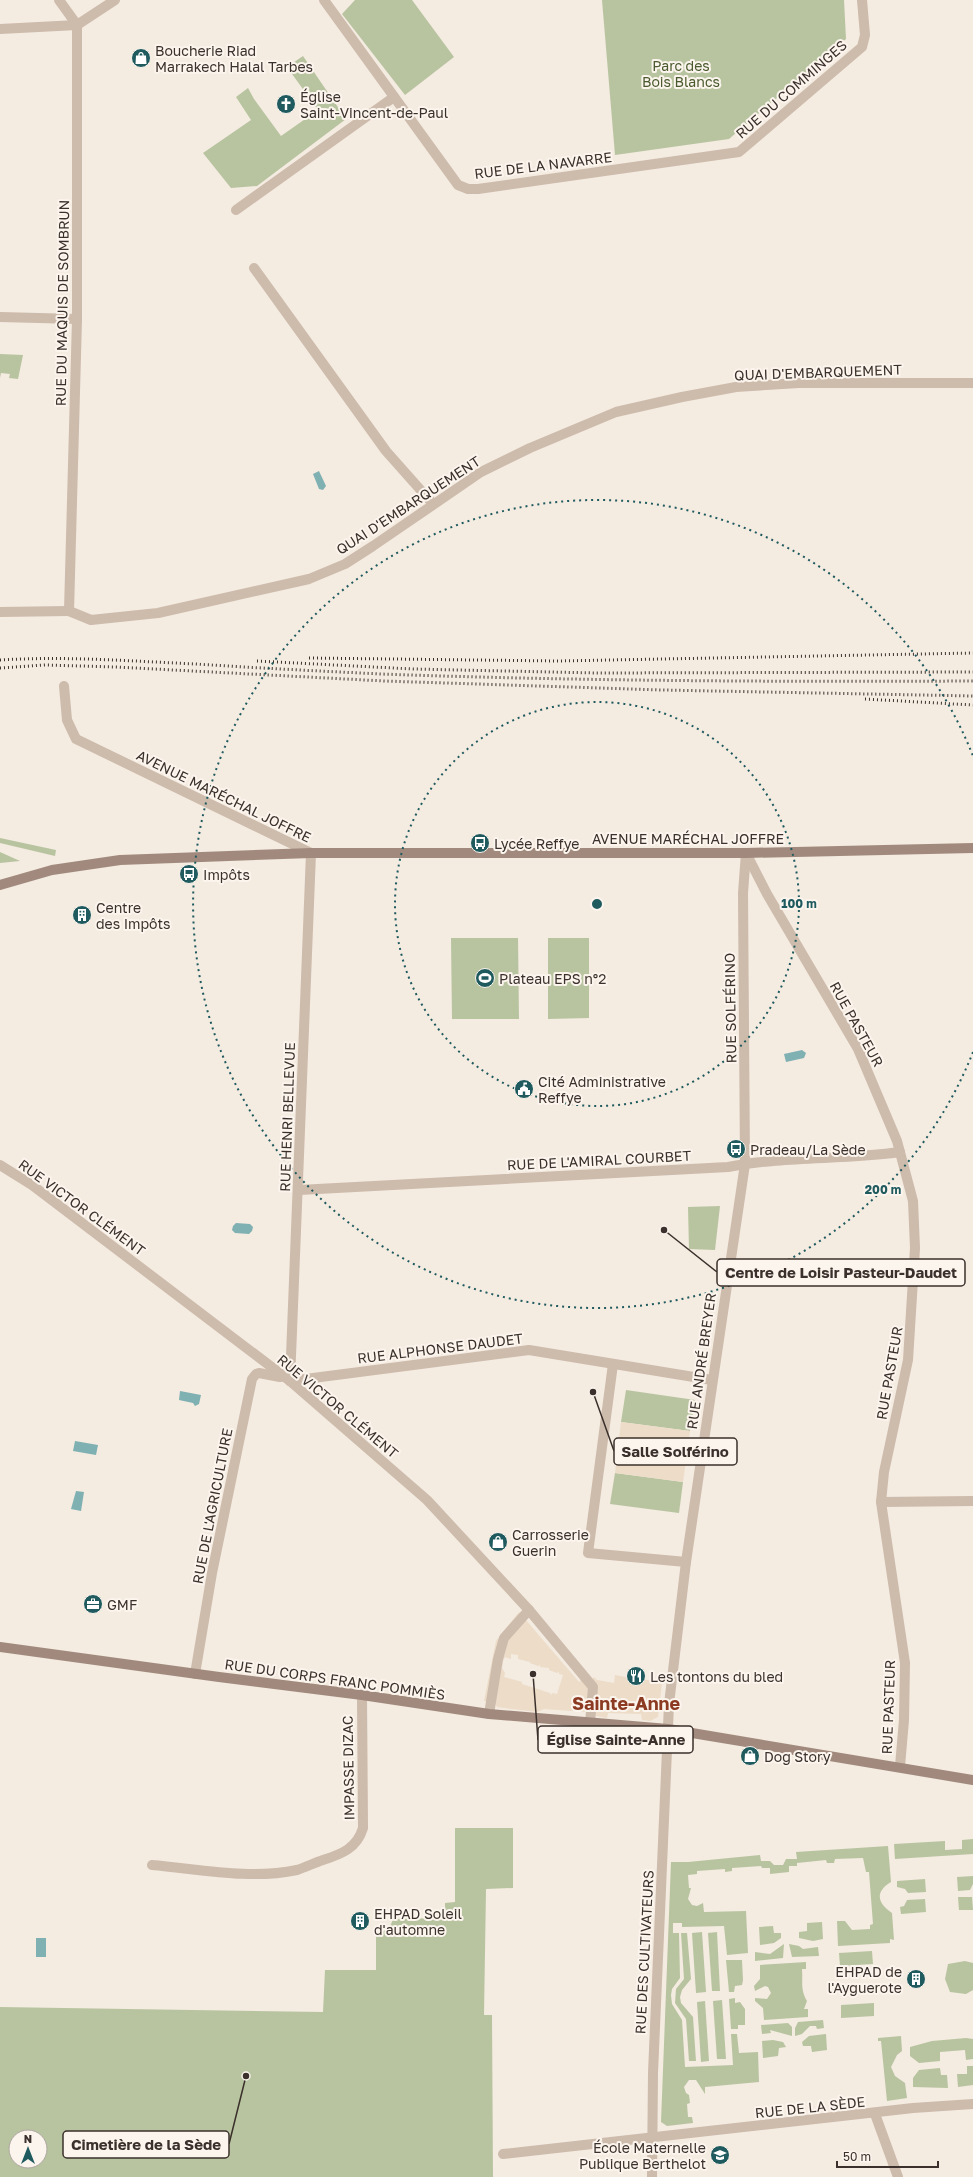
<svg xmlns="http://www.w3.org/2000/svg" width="973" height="2177" font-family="'Golos Text',sans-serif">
  <rect width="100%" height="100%" fill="#f4ebe1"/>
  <g fill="#b8c4a0" fill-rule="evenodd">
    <polygon points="355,0 412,0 454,57 405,95 342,14"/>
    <polygon points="602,0 844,0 846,39 729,139 615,155"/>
    <polygon points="303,56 346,119 257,186 231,188 203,153 251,120 236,97 248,88 254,99 281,136 318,110 287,67"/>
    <polygon points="0,354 23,355 18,379 9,378 10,374 1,373 0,378"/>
    <polygon points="0,838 56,850 55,856 0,843"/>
    <polygon points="0,852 20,861 0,863"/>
    <polygon points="451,938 518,938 519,1019 452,1019"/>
    <polygon points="548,938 589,938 589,1018 548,1019"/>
    <polygon points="720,1206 715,1250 689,1249 688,1207"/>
    <polygon points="626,1390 695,1400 690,1431 621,1422"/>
    <polygon points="615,1473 683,1482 679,1513 610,1504"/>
    <path d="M455,1828H513V1888L486,1889L484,2015H492L493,2177H0V2007L323,2012L325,1970H376V1936L390,1927L393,1919L445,1918V1903L455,1902ZM16,2137H40V2161H16Z"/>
    <polygon points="973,1839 973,1854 895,1859 894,1844 945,1841 945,1850 962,1849 962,1840"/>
    <path d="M888,1846L891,1882C874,1892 878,1904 892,1913L894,1940L890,1939V1943L838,1946L837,1921H845L852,1930L870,1929V1925L873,1924L869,1872H866L863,1858L835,1859L834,1863H827L826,1860L797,1863V1866H789V1872L770,1874V1868H762L761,1866L732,1868V1871L725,1872V1869L697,1871V1874L688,1875L689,1888H691L688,1899L692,1905L697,1906L703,1903L704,1912L746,1911L748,1953L727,1955L724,1926L682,1927V1923H673V1933H679L680,1978L672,1989L671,1995L672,2004L682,2020L685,2067L733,2065L731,2034H737L739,2053L758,2052L759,2082L705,2087V2094L696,2080H689L684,2087L686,2093L689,2095L690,2103L687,2104L688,2117H692L693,2123L667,2126L661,2122L671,1862H688L760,1855L761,1861H770L774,1865H783L786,1859H797L796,1852Z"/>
    <polygon points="973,1876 973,1884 970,1890 958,1891 957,1877"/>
    <polygon points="925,1879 926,1892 908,1893 905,1889 897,1887 897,1881"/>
    <polygon points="958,1897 972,1897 973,1910 959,1910"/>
    <polygon points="925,1899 926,1912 901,1914 900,1907 904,1906 907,1900"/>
    <polygon points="822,1922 823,1939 813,1941 799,1938 799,1932 807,1931 807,1923"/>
    <polygon points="773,1926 774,1933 781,1933 781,1938 774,1943 760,1945 759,1927"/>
    <polygon points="702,1932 706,1992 696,1993 692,1933"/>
    <polygon points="717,1932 720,1991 712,1991 708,1933"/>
    <polygon points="681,1933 687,1933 691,1979 682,1990 680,1997 681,2003 693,2017 696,2061 689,2061 686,2019 675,2003 676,1989 684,1979"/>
    <polygon points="784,1944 783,1958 755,1961 755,1952 770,1954"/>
    <polygon points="789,1944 799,1946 803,1949 818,1947 819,1956 792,1957"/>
    <polygon points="872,1951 873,1964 840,1966 839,1953"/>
    <polygon points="726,1960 742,1960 743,1980 742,1985 735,1986 734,1992 729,1992"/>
    <polygon points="965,1961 973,1963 973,1990 966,1994 950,1992 945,1979 948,1964"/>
    <path d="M806,1962V1969H802C803,1981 800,1990 807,2001L804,2009H808V2017L764,2020L763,2008L755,2001V1998L767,1999L771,1993L768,1987L765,1986L755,1991L754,1986L760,1979V1965Z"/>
    <polygon points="735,1998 735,2003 740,2002 745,2009 745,2025 738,2025 738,2029 731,2029 729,1999"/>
    <polygon points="722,2000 726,2059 717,2059 713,2001"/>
    <polygon points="705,2001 709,2061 701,2062 697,2002"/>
    <polygon points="874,2003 874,2016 841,2018 841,2005"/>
    <polygon points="823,2020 824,2028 817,2029 816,2026 810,2026 802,2034 795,2036 795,2028 798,2022"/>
    <polygon points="788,2023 792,2027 792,2036 770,2030 771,2033 762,2034 761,2025"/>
    <polygon points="826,2034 827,2050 812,2052 811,2046 803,2046 802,2042 809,2036"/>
    <polygon points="901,2036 902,2051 897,2055 891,2067 895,2076 905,2083 907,2098 887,2101 881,2041 878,2041 878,2038"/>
    <polygon points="966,2038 973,2039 973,2059 966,2060 965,2050 940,2052 940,2061 919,2063 910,2056 910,2047 932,2041"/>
    <polygon points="773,2040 783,2042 786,2047 779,2048 778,2056 763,2058 762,2041"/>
    <polygon points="967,2066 973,2066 973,2085 958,2087 957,2074 967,2074"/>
    <polygon points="940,2068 941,2075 947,2075 948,2088 913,2087 913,2078 919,2070"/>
  </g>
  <g fill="#ecdcc8" fill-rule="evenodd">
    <polygon points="621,1422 690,1431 683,1482 615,1473"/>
    <path d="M519,1612L579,1682L582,1679L589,1687L587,1712L544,1709L537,1712L497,1707L495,1703L484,1701L496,1641ZM511,1654L518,1655V1659L530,1662V1663L538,1666L540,1665V1667L549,1668V1670L557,1673L559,1672V1674L563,1675L557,1694L552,1693V1695L550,1693L522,1684V1682L504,1677L505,1673L502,1668L503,1661L505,1657L511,1659Z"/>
    <polygon points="615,1675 631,1678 631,1681 643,1682 643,1679 662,1683 658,1717 650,1721 642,1720 641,1714 608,1713 607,1718 596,1716 591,1681 594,1677 597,1680 614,1683"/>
  </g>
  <g fill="#7fb0b2">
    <polygon points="319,471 326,486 323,490 319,489 313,474"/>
    <polygon points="802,1050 806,1053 804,1058 786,1062 784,1054"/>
    <polygon points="236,1223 250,1224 253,1227 252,1231 249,1234 235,1233 232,1230 233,1226"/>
    <polygon points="180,1391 201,1395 199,1404 195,1406 193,1403 179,1400"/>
    <polygon points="75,1441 98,1445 96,1455 73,1451"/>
    <polygon points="76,1491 84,1492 81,1511 71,1509"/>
    <rect x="36" y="1938" width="10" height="19"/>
  </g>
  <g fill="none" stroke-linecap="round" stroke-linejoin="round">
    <g stroke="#cdbbac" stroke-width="10">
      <polyline points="59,0 77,25 77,319 69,611"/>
      <polyline points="324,0 458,185 468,189 478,189 739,152 862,47 865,35 862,0"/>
      <polyline points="77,25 115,0"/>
      <polyline points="0,29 77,25"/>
      <polyline points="236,210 394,97"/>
      <polyline points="254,268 386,451 433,504"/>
      <polyline points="0,317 77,319"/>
      <polyline points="69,611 91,620 158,613 309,579 345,564 373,546 481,472 530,448 616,412 682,397 736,387 799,383 973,383"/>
      <polyline points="0,612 69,611"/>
      <polyline points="64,686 67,720 76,739 311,853 290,1381"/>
      <polyline points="746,853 767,894 858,1049 897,1141 913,1201 915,1248 908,1360 884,1472 881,1502 905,1663 904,1720 900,1766"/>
      <polyline points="0,1165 32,1185 290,1381 427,1500 529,1610 593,1687 590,1723"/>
      <path d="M299,1190L728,1167C785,1156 843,1160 900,1152"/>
      <polyline points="613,1364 588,1553 686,1562"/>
      <polyline points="290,1381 529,1350 712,1380"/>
      <polyline points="881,1502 973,1501"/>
      <polyline points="195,1674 212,1573 252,1379 256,1374 259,1373 280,1377"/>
      <polyline points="489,1714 498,1659 504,1638 529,1610"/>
      <path d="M152,1865C199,1869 250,1880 297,1870C306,1867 314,1863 323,1860C342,1854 357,1848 363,1828L362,1695"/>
      <polyline points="875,2114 898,2177"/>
      <polyline points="503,2154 913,2108 973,2104"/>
      <polyline points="652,2177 653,2073 669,1704 686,1562 745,1164 743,893 746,853"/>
    </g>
    <g stroke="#a18a7d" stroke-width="10">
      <polyline points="0,885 52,870 120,860 311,853 746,853 973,848"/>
      <polyline points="0,1647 219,1677 362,1695 489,1714 668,1729 973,1780"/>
    </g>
    <g stroke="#3b302b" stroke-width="3" stroke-dasharray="1 3" stroke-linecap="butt">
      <polyline points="309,658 558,661 973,653"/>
      <path d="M0,660C65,656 130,661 195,664C257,668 319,671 381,674C578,681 776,682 973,681"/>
      <polyline points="257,661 413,669 597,673 973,672"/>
      <polyline points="0,668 45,665 116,667 384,681 662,690 973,696"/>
      <polyline points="865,699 973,705"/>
    </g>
  </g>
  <g fill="none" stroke="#1f5a5e" stroke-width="2" stroke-dasharray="2 4">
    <circle cx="597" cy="904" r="202"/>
    <path d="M973 1052A404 404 0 1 1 973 756"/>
  </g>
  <defs>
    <symbol id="shop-disc" viewBox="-11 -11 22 22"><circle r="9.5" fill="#1f5a5e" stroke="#fbf5ee"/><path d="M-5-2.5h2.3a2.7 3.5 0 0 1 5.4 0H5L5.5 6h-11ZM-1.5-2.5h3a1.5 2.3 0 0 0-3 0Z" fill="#fff"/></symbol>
    <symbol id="church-disc" viewBox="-11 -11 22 22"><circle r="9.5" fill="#1f5a5e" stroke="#fbf5ee"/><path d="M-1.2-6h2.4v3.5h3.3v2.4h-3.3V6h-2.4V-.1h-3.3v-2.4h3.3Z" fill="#fff"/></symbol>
    <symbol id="bus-disc" viewBox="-11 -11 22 22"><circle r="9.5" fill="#1f5a5e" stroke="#fbf5ee"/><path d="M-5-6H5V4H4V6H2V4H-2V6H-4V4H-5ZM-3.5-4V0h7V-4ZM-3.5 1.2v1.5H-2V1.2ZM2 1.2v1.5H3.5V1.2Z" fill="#fff"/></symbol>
    <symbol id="building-disc" viewBox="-11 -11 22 22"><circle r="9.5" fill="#1f5a5e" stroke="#fbf5ee"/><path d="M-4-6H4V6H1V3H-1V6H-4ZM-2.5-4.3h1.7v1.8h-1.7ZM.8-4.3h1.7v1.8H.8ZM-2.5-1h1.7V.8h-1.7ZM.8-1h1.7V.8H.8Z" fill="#fff"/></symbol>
    <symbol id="stadium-disc" viewBox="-11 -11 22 22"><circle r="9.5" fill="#1f5a5e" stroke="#fbf5ee"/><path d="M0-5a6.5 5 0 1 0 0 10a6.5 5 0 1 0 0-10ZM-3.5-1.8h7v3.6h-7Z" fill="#fff"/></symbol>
    <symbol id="civic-disc" viewBox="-11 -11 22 22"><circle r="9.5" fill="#1f5a5e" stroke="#fbf5ee"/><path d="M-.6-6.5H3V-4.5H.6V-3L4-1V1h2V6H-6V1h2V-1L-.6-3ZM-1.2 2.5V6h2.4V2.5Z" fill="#fff"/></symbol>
    <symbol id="office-disc" viewBox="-11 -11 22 22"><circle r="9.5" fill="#1f5a5e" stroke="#fbf5ee"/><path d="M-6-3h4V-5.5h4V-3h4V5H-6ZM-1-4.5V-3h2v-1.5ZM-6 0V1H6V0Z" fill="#fff"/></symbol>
    <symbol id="restaurant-disc" viewBox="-11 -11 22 22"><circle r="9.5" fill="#1f5a5e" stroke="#fbf5ee"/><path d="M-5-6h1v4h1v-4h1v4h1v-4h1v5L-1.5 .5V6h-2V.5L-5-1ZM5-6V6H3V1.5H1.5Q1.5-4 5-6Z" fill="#fff"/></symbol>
    <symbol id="school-disc" viewBox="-11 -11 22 22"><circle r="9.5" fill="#1f5a5e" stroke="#fbf5ee"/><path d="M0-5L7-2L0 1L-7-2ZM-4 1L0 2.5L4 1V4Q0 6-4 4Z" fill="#fff"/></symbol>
  </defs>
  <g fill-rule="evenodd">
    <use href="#shop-disc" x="130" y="47" width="22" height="22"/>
    <use href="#church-disc" x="275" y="93" width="22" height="22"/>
    <use href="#bus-disc" x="469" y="832" width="22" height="22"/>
    <use href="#bus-disc" x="178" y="863" width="22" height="22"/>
    <use href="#building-disc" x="71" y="904" width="22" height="22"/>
    <use href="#stadium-disc" x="474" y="967" width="22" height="22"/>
    <use href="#civic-disc" x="513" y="1078" width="22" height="22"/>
    <use href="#bus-disc" x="725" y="1138" width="22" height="22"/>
    <use href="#shop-disc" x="487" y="1531" width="22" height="22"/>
    <use href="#office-disc" x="82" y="1593" width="22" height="22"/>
    <use href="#restaurant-disc" x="625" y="1665" width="22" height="22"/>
    <use href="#shop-disc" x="739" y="1745" width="22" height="22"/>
    <use href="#building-disc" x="349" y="1910" width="22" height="22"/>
    <use href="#building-disc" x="905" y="1968" width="22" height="22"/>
    <use href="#school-disc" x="709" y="2144" width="22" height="22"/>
  </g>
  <g text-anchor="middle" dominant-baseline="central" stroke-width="4" stroke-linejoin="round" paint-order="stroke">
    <g font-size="14" fill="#3b302b" stroke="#fbf5ee" text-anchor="start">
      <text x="155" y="50">Boucherie Riad<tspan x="155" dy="16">Marrakech Halal Tarbes</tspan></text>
      <text x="300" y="96">Église<tspan x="300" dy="16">Saint-Vincent-de-Paul</tspan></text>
      <text x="494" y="843">Lycée Reffye</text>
      <text x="203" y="874">Impôts</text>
      <text x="96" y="907">Centre<tspan x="96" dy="16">des Impôts</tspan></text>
      <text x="499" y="978">Plateau EPS n°2</text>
      <text x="538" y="1081">Cité Administrative<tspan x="538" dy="16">Reffye</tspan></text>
      <text x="750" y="1149">Pradeau/La Sède</text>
      <text x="512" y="1534">Carrosserie<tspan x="512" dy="16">Guerin</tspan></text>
      <text x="107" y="1604">GMF</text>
      <text x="650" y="1676">Les tontons du bled</text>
      <text x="764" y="1756">Dog Story</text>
      <text x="374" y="1913">EHPAD Soleil<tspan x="374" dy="16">d'automne</tspan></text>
      <text x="902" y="1971" text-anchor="end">EHPAD de<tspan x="902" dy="16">l'Ayguerote</tspan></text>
      <text x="706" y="2147" text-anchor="end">École Maternelle<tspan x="706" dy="16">Publique Berthelot</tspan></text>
    </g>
    <g font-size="14" fill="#4a5a2e" stroke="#fbf5ee">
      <text x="681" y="65">Parc des<tspan x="681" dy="16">Bois Blancs</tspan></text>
    </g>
    <g font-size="14" fill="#3b302b" stroke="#fbf5ee">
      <text transform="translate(791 89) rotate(-41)">RUE DU COMMINGES</text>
      <text transform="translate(543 165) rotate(-7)">RUE DE LA NAVARRE</text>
      <text transform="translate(62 303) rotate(-89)">RUE DU MAQUIS DE SOMBRUN</text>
      <text transform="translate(818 372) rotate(-2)">QUAI D'EMBARQUEMENT</text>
      <text transform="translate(408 505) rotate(-33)">QUAI D'EMBARQUEMENT</text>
      <text transform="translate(224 796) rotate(26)">AVENUE MARÉCHAL JOFFRE</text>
      <text x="688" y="838">AVENUE MARÉCHAL JOFFRE</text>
      <text transform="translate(730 1008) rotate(-91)">RUE SOLFÉRINO</text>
      <text transform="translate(857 1024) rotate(61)">RUE PASTEUR</text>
      <text transform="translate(287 1117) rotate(-88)">RUE HENRI BELLEVUE</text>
      <text transform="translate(599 1160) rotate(-3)">RUE DE L'AMIRAL COURBET</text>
      <text transform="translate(82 1207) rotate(36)">RUE VICTOR CLÉMENT</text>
      <text transform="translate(440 1348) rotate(-7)">RUE ALPHONSE DAUDET</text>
      <text transform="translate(701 1361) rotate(-82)">RUE ANDRÉ BREYER</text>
      <text transform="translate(889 1373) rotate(-80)">RUE PASTEUR</text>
      <text transform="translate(338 1406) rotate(40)">RUE VICTOR CLÉMENT</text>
      <text transform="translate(212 1506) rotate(-79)">RUE DE L'AGRICULTURE</text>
      <text transform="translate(335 1679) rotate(8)">RUE DU CORPS FRANC POMMIÈS</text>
      <text transform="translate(888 1707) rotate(-88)">RUE PASTEUR</text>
      <text transform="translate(348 1768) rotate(-91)">IMPASSE DIZAC</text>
      <text transform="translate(644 1952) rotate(-87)">RUE DES CULTIVATEURS</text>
      <text transform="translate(810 2107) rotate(-6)">RUE DE LA SÈDE</text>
    </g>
    <g font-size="18" font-weight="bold" fill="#8c3b22" stroke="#fbf5ee">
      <text x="626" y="1703">Sainte-Anne</text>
    </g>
  </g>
  <circle cx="597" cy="904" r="6" fill="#1f5a5e" stroke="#fbf5ee" stroke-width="2"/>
  <g font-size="12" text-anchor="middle" font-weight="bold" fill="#1f5a5e" stroke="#fbf5ee" stroke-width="4" stroke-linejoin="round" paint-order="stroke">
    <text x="799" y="908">100 m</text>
    <text x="883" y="1194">200 m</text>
  </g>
  <path fill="none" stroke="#3b302b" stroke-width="1.5" d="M664 1230L717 1272M593 1392L614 1451M533 1674L538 1740M246 2076L229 2144"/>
  <g fill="#3b302b" stroke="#fbf5ee" stroke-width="1.5">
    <circle cx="664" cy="1230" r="4"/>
    <circle cx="593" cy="1392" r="4"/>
    <circle cx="533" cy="1674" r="4"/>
    <circle cx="246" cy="2076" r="4"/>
  </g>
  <g fill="#fbf5ee" stroke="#3b302b" stroke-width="1.5">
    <rect x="717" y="1259" width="248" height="27" rx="4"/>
    <rect x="614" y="1438" width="123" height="27" rx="4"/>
    <rect x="538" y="1726" width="155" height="27" rx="4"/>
    <rect x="63" y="2131" width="166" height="27" rx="4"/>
  </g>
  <g font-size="15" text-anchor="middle" font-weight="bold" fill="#3b302b">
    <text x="841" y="1278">Centre de Loisir Pasteur-Daudet</text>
    <text x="675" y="1457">Salle Solférino</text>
    <text x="616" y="1745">Église Sainte-Anne</text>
    <text x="146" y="2150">Cimetière de la Sède</text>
  </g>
  <g transform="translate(28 2149)"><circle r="19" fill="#fbf5ee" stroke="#aea6a0"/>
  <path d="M0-3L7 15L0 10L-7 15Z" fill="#1f5a5e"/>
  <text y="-6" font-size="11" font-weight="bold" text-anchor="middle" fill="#3b302b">N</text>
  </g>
  <path d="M837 2161v6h101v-6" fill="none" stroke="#3b302b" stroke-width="2"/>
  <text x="843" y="2161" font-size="12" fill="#3b302b" stroke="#fbf5ee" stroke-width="3" paint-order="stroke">50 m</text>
</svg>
